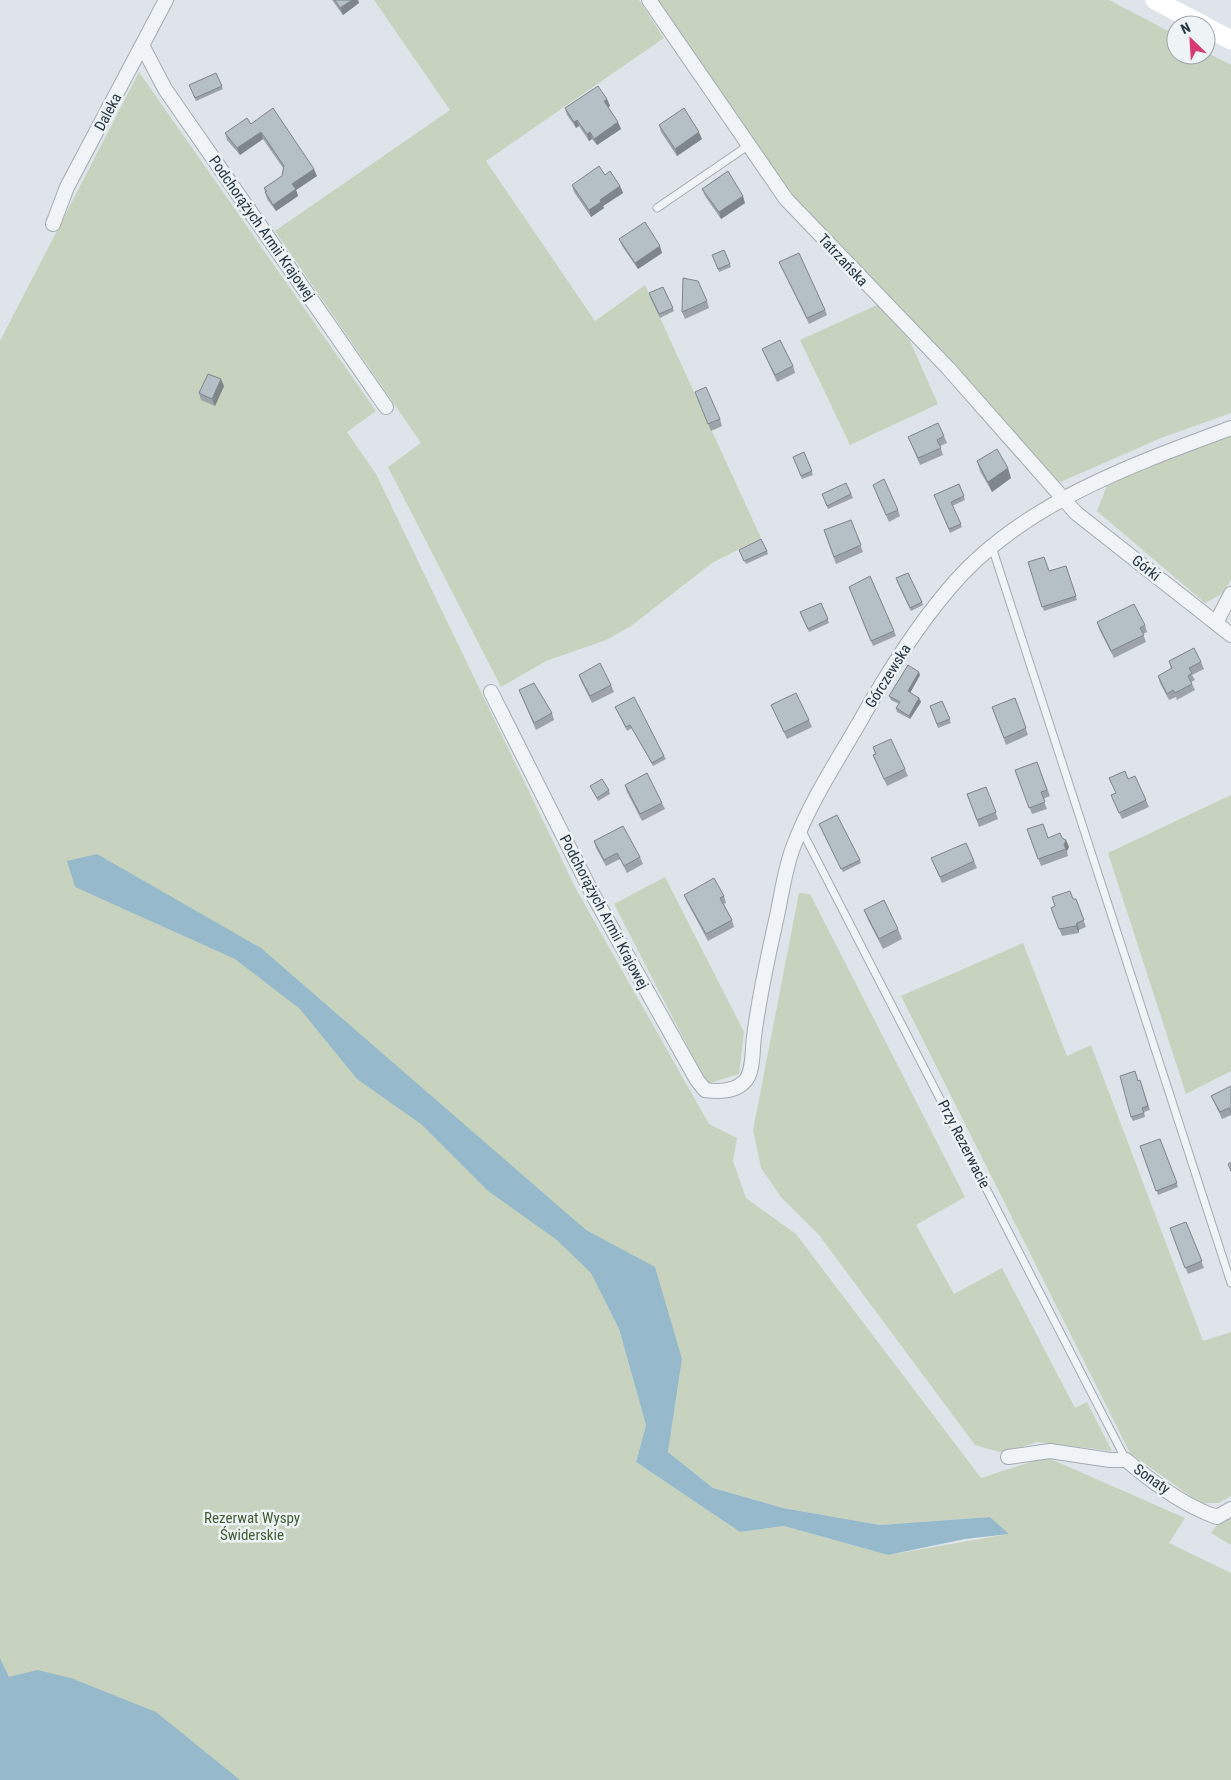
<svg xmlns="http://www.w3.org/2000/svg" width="1231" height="1780" font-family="'Roboto Condensed',sans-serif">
  <rect width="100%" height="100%" fill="#dee4e9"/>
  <g fill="#c8d3bf" fill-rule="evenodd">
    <polygon points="374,0 639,0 664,38 486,161 595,321 645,285 761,538 712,563 631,626 606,640 546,661 501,687 388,467 421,443 275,231 450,110"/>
    <polygon points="656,0 1109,0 1176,35 1176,55 1206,55 1206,52 1231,65 1231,413 1161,438 1058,483 839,249 788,190"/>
    <path d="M139,72L376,411L347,432L376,474L576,889L709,1124L737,1138L733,1161L746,1198L796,1234L981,1478L1046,1457L1185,1518L1169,1543L1231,1573V1780H0V341ZM594,1278L682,1359L668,1452L713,1488L783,1508L880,1525L990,1517L1008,1534L888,1555L784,1526L740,1532L636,1462L646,1425L619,1329Z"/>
    <polygon points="877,305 909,339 938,404 850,445 800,340"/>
    <polygon points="1231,433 1231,579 1225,592 1205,603 1097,511 1108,483"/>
    <polygon points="1231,795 1231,1071 1186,1094 1108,853"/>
    <polygon points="665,877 744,1032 739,1074 707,1084 614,904"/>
    <polygon points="799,893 810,894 965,1197 916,1225 954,1294 1002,1268 1075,1408 1087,1402 1112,1451 1037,1442 1003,1453 975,1445 819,1235 781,1197 761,1168 753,1130"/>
    <polygon points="1023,943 1067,1056 1091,1045 1203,1341 1231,1332 1231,1496 1219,1503 1200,1503 1130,1453 901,996"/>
    <polygon points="1231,1515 1231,1545 1211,1533 1219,1522"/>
  </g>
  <g fill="#96bacb">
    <polygon points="97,854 261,948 586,1230 655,1267 682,1359 668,1452 713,1488 783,1508 880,1525 990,1517 1009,1534 965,1539 888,1555 784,1526 740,1532 636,1462 646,1425 619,1329 591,1273 557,1240 488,1191 421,1124 357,1079 300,1009 235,959 75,887 67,861"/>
    <polygon points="0,1658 9,1677 37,1670 71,1678 156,1712 240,1780 0,1780"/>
  </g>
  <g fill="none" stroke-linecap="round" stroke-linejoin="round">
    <defs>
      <g id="service">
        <polyline points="657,208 749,145"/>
        <polyline points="992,547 1231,1283"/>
        <polyline points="801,829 1126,1460"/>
      </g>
      <g id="minor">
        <polyline points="649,0 786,199 948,368 1076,513 1231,635"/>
        <polyline points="143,47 165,89 386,407"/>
        <polyline points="53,224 67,187 166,0"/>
        <polyline points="1216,623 1231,594"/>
        <path d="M491,692L592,893L697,1080L705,1090C719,1092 734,1092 744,1082C754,1073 752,1050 754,1037C759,996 768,956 777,916C782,893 785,867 794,845C810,802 836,763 859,723C885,677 913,631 948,590C1018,505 1131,465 1231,428"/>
        <path d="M1008,1457L1050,1451L1110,1460H1126C1152,1482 1184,1506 1217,1517L1231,1509"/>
      </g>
    </defs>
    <use href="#service" stroke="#a3acb3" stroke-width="9"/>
    <use href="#minor" stroke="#a3acb3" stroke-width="16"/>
    <use href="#service" stroke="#f1f4f7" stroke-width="7"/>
    <use href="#minor" stroke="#f1f4f7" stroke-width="14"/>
    <g stroke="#fff" stroke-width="19">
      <polyline points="1155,0 1203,25"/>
      <polyline points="1206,27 1231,40"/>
    </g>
  </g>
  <g fill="#9ca4aa">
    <polygon points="332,0 358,0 359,3 343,15"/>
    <polygon points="216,73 223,89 196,101 189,85"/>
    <polygon points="607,99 610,106 608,107 621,129 597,145 592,139 589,141 579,126 576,128 567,115 565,108"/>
    <polygon points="251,124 317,176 296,190 298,196 276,211 267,199 264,188 282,176 283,168 263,139 240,155 227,140 225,133"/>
    <polygon points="659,125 702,139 677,156 661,132"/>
    <polygon points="605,175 620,186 623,193 603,206 604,208 591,217 574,192 572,185"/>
    <polygon points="702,189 745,203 721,219 705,196"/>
    <polygon points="619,239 662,253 638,269 622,246"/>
    <polygon points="724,250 731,267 719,272 712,255"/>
    <polygon points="779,262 825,310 827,315 809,324"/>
    <polygon points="663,287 674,311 660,318 650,297"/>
    <polygon points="707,301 709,308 685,319 682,312"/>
    <polygon points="762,349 793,366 795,373 777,382"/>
    <polygon points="224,386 215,406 201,400 199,393"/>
    <polygon points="695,392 720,419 722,426 711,431"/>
    <polygon points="944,436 947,443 940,446 943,455 920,465 908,437"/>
    <polygon points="804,452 813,475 802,479 793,457"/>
    <polygon points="977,461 1011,478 992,492 980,471"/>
    <polygon points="846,483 853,498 828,509 822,494"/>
    <polygon points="959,484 965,500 952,506 962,527 950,533 934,495"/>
    <polygon points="873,485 898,510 900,516 889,522"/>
    <polygon points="851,520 863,552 836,564 824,530"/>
    <polygon points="739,550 767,551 768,554 746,564"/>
    <polygon points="1028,562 1049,571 1066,566 1077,600 1044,611"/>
    <polygon points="897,582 922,602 923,605 911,611"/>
    <polygon points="849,587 894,631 896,636 873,646"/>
    <polygon points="821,603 829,623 809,632 801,615"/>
    <polygon points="1097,622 1145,625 1147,632 1143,634 1146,642 1114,658 1099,629"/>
    <polygon points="1169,661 1201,662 1204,669 1192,675 1195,680 1191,682 1195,690 1177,700 1176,697 1169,700 1160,683 1158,676 1171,669"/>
    <polygon points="579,675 611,685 614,692 592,703 581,681"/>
    <polygon points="920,675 910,693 919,698 921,702 910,719 897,712 896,708 899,704 891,700 889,696"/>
    <polygon points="519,690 552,713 554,720 536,730"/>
    <polygon points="1015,698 1028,735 1006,745 992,707"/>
    <polygon points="942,701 951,723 938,728 930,706"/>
    <polygon points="771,705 809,720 812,727 787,739"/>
    <polygon points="615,707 664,756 666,759 653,766 632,728 627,731"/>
    <polygon points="873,747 905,769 908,776 887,786 873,755 875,754"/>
    <polygon points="1037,762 1050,796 1043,799 1047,809 1032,814 1015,770"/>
    <polygon points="1109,778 1128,779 1146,800 1149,807 1122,819 1111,795 1116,793"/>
    <polygon points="625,785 662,803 665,809 642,821 627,792"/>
    <polygon points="590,786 609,790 610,794 598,801"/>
    <polygon points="986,787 998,819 979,827 967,794"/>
    <polygon points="819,824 860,860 861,863 843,872"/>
    <polygon points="1027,829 1048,838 1062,838 1066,840 1069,847 1067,851 1068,856 1041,866"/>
    <polygon points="594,841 640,857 643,864 627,873 620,859 606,866 596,848"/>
    <polygon points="931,858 974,861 977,868 942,883"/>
    <polygon points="684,895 724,896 726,903 724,904 732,920 734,927 708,941 687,902"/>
    <polygon points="1076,899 1086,927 1079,930 1079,933 1062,936 1051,908"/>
    <polygon points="864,910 898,929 902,939 883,949 868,920"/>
    <polygon points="1140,1080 1150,1110 1144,1112 1145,1117 1133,1121 1131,1117 1138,1081"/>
    <polygon points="1231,1086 1231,1115 1222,1119 1211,1096"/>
    <polygon points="1160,1139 1178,1187 1158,1195 1140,1146"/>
    <polygon points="1186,1222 1204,1268 1188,1274 1170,1228"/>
  </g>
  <g fill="#7f868b">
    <polygon points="352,0 358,0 359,3 343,15 340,8"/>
    <polygon points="607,99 610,106 606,108 604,101"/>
    <polygon points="577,120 579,126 576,128 574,122"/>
    <polygon points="618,122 621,129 597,145 594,139"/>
    <polygon points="261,132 263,139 240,155 237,148"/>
    <polygon points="590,132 592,139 589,141 587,134"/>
    <polygon points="699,132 702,139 677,156 675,149"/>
    <polygon points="314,169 317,176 296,190 298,196 276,211 273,205 292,184"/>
    <polygon points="620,186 623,193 603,206 604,208 591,217 589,210 600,200"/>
    <polygon points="743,196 745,203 721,219 719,212"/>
    <polygon points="660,246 662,253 638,269 635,263"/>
    <polygon points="221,379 224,386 215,406 212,399"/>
    <polygon points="1008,468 1011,478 992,492 988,482"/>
    <polygon points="919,672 920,675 909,695 908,691"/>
    <polygon points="919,698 921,702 910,719 909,716"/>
    <polygon points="1066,840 1069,847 1067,851 1064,845"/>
    <polygon points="1077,923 1079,930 1079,933 1076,926"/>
  </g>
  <g fill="#b5bfc6" stroke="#7f868b">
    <polygon points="335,0 352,0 340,8"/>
    <polygon points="216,73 222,86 195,98 189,85"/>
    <polygon points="598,86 607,99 604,101 618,122 594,139 590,132 587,134 577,120 574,122 565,108"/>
    <polygon points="273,108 314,169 292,184 296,189 273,205 265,192 267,191 264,188 282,176 284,166 261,132 237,148 225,133 247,118 251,124"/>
    <polygon points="684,108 699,132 675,149 659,125"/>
    <polygon points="599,166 605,175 610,171 620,186 600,200 601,202 589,210 572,185"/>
    <polygon points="728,171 743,196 719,212 702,189"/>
    <polygon points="645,222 660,246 635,263 619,239"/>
    <polygon points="724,250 730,264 718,269 712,255"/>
    <polygon points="799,253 825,310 807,318 779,262"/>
    <polygon points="683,278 698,281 707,301 682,312"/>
    <polygon points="663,287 673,308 659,314 649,293"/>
    <polygon points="780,340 793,366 775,375 762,349"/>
    <polygon points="208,374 221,379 212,399 199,393"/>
    <polygon points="706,387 720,419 708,424 695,392"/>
    <polygon points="938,423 944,436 937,440 941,448 918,458 908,437"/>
    <polygon points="997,449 1008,468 988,482 977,461"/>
    <polygon points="804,452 812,471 801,476 793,457"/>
    <polygon points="884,479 898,510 886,515 873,485"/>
    <polygon points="846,483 851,494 827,506 822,494"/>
    <polygon points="959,484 964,496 951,502 961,524 949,529 934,495"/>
    <polygon points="851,520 861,545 834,557 824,530"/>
    <polygon points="761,539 767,551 744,561 739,550"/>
    <polygon points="1044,557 1049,571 1066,566 1076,596 1042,607 1028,562"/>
    <polygon points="908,573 922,602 910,608 896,578"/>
    <polygon points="870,576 894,631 871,641 849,587"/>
    <polygon points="821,603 828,619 808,629 800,612"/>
    <polygon points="1134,604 1145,625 1140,628 1144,635 1111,651 1097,622"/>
    <polygon points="1194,648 1201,662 1189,668 1192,673 1188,676 1192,684 1175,693 1173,690 1167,694 1158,676 1172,668 1169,661"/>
    <polygon points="600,663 611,685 590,696 579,675"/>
    <polygon points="908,665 919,672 908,691 919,698 909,716 896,708 900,702 889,696"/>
    <polygon points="534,683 552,713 534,723 519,690"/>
    <polygon points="796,693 809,720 784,732 771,705"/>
    <polygon points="634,697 664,756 652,763 630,725 626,727 615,707"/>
    <polygon points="1015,698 1026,728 1004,738 992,707"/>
    <polygon points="942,701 950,719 937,724 930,706"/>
    <polygon points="891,739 905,769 884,779 873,755 876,754 873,747"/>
    <polygon points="1037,762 1047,790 1041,792 1045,802 1029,808 1015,770"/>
    <polygon points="1125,771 1128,779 1135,776 1146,800 1119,813 1111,795 1116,793 1109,778"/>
    <polygon points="647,773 662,803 640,814 625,785"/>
    <polygon points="602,779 609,790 597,798 590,786"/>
    <polygon points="986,787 996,812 977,820 967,794"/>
    <polygon points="837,815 860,860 841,869 819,824"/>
    <polygon points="1043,824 1048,838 1060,833 1062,838 1066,840 1064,845 1066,849 1038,859 1027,829"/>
    <polygon points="623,826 640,857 624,866 617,853 604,860 594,841"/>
    <polygon points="966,843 974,861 940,877 931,858"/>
    <polygon points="714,878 724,896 720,898 732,920 706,934 684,895"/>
    <polygon points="1070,891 1073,899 1076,899 1084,920 1077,923 1076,926 1059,929 1051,908 1055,906 1052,897"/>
    <polygon points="884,900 898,929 879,939 864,910"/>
    <polygon points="1135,1071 1138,1081 1140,1080 1148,1106 1142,1108 1144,1113 1131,1117 1120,1076"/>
    <polygon points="1231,1086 1231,1113 1229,1108 1220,1112 1211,1096"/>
    <polygon points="1160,1139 1177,1183 1156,1191 1140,1146"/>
    <polygon points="1231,1162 1231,1171 1228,1164"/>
    <polygon points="1186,1222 1202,1261 1185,1268 1170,1228"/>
  </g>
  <g text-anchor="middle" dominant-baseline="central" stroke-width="5" stroke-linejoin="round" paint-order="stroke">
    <g font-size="15" fill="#263541" stroke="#eef3f6">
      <text transform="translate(108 112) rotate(-62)">Daleka</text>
      <text transform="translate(262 228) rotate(55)">Podchorążych Armii Krajowej</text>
      <text transform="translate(843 260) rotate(47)">Tatrzańska</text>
      <text transform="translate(1146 568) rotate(38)">Górki</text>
      <text transform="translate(888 676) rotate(-58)">Górczewska</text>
      <text transform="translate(604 912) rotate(62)">Podchorążych Armii Krajowej</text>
      <text transform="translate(964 1144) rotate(63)">Przy Rezerwacie</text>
      <text transform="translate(1152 1479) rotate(35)">Sonaty</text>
    </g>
    <g font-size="15" fill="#435d33" stroke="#eef3f6">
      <text x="252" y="1518">Rezerwat Wyspy<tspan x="252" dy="17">Świderskie</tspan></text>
    </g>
  </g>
  <g transform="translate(1191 40) rotate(335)"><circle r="24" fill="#eef3f6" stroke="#9ea7ae"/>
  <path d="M0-4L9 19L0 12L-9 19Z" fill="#d63a70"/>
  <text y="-8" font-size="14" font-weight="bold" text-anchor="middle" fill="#263541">N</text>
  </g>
</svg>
